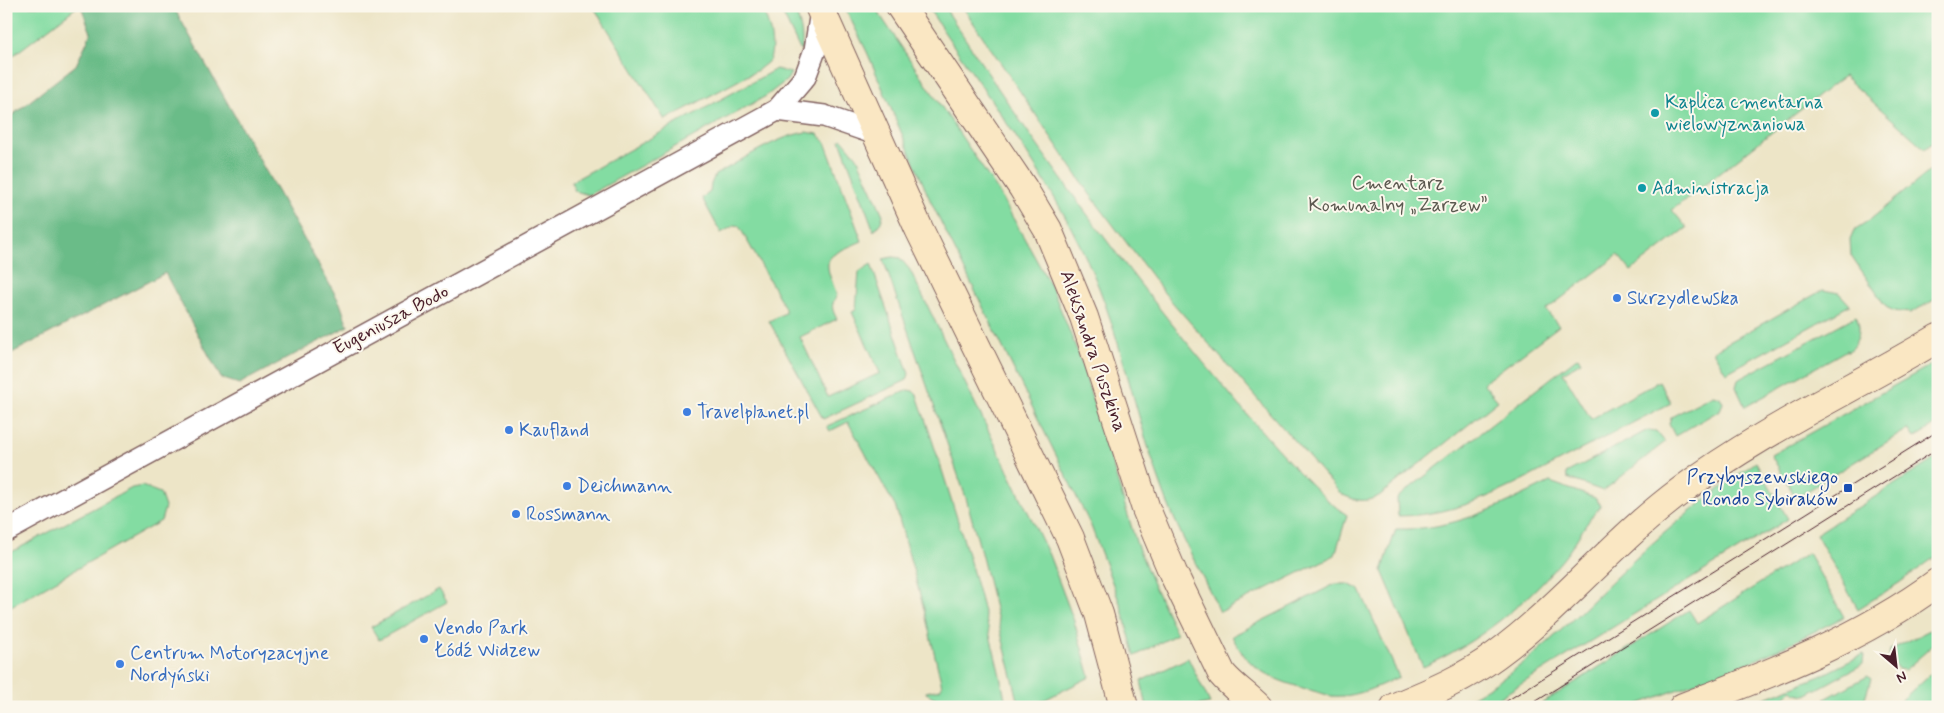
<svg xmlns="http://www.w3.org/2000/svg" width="1944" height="713" font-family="Mynerve,sans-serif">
  <rect width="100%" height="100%" fill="#fbf7ec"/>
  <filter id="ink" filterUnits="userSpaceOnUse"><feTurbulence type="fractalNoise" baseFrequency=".02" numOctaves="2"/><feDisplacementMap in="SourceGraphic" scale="10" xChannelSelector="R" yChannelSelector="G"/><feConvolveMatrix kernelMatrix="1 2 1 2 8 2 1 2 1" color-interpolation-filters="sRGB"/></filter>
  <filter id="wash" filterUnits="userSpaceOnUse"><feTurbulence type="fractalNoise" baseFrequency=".0096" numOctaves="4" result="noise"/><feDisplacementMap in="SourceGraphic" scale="20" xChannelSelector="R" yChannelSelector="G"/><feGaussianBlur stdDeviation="1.12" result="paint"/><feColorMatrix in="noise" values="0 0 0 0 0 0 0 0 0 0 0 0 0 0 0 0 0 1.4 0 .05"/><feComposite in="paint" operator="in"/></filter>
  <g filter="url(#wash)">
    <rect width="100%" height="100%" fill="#ede5c7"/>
    <g fill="#83dca2" stroke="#667e66">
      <polygon points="6,6 78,6 6,61"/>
      <path d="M593,6H761C768,19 777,50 768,62C765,65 761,67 758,70L665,120Z"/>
      <path d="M779,6H793C800,22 804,35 801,52Z"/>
      <polygon points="844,6 874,6 998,191 1052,288 1079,355 1137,545 1154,586 1177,634 1135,656 1121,606 1091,526 930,200 867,52"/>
      <path d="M927,6H944C1029,139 1122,267 1224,387C1247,415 1270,441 1294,467C1311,484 1327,502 1347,515L1335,555L1220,612C1200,570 1176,529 1161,485C1134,412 1121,334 1088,262C1046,170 982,91 927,6Z"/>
      <path d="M962,6H1938V138L1925,149L1844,76L1672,210L1687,228L1631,271L1618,255L1546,310L1559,326L1483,383L1498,401L1379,496C1365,503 1355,501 1341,494L1166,295L1089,193Z"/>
      <polygon points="776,69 791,73 787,80 766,96 589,195 575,191 571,182"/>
      <path d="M806,132L818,134L825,142L862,241C824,258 821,255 837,295C831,305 831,308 837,319L800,337L828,397L880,373L852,312L856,310L859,272L871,264L909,374L907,380L903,382L823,419L769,321L785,313V308L739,226L735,225L721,233L702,198L710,192L711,184L715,175C744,159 773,138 806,132Z"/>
      <polygon points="842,139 857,157 883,215 881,222 874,231 840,140"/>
      <polygon points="1938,161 1938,298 1910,313 1894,311 1886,307 1851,255 1850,239 1854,230 1871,219 1930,171"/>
      <polygon points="893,257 900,258 910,270 1049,555 1074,621 1090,677 1030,707 1024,707 1019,704 978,541 966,498 883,259"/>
      <polygon points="1823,290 1839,293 1850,305 1726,373 1713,351"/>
      <path d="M1856,316C1862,330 1859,341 1848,352L1847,350L1745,407L1736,387L1738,380L1741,378Z"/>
      <path d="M1578,357L1581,362L1563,373L1591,419L1659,381L1671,403C1635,422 1599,440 1563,459C1511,487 1459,516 1398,516L1397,498Z"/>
      <polygon points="1938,361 1938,423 1914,438 1908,429 1796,498 1771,455"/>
      <path d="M908,390L913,391L917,395C952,498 984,600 1007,707H935L937,699L926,693V692L940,689L942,686L924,609L896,508L848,422L830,431L827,426Z"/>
      <polygon points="1713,395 1720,397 1723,403 1720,410 1675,436 1669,424 1671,417"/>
      <polygon points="1648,430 1656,431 1665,442 1603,491 1567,478 1566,473"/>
      <polygon points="1938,457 1938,555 1899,583 1858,609 1816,534"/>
      <path d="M1756,462L1788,519L1484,707H1453C1525,674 1575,615 1632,562C1671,525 1713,493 1756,462Z"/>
      <path d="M1550,482L1595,498L1601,506C1585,522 1577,542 1563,559C1525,605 1477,643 1423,667L1382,571L1396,529C1452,531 1501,506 1550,482Z"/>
      <polygon points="142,486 160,493 165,507 161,521 6,609 6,555 132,488"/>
      <polygon points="1808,553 1844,617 1756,660 1631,707 1536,707 1689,610 1697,623"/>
      <path d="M1335,584H1348L1360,590L1399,677C1376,687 1356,698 1331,696C1288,683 1253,680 1232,636Z"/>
      <polygon points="439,589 447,602 379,640 371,627"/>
      <polygon points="1938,626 1938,641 1905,670 1897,669 1889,657 1890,650"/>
      <polygon points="1864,654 1863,664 1806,695 1795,693 1792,690 1773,707 1743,707 1820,676"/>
      <polygon points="1188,658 1210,703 1190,707 1147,707 1141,681"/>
      <polygon points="1938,667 1938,707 1894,707"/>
      <polygon points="1868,676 1871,679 1862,707 1824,706 1825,699"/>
    </g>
    <polygon fill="#6abc88" stroke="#5a6e5a" points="81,6 173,6 340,303 348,326 239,384 221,378 165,273 6,356 6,120 76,65 91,33"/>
  </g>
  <g filter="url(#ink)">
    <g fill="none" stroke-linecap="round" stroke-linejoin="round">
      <defs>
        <g id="street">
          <polyline points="777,110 824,116 876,134"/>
          <polyline points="6,531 777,110 805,77 815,50 821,11"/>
        </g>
        <g id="secondary">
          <polyline points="819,6 919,229 1070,538 1099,614 1124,707"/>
          <path d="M900,6L1023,188L1048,230L1084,317L1146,509L1173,573L1222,674C1233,687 1246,695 1258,707"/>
          <path d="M1395,707C1431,692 1465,678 1496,655C1563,606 1615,539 1682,490C1762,430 1853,389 1938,338"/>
          <path d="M1683,707C1770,674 1863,638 1938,582"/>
        </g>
      </defs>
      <use href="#street" stroke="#836462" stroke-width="24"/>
      <use href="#secondary" stroke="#836462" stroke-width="30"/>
      <use href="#street" stroke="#fff" stroke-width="21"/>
      <use href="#secondary" stroke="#fae7c3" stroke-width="28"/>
      <g stroke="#4a1f2b" stroke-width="1">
        <polyline points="1497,707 1938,431"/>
        <polyline points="1527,707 1938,449"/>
      </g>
    </g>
  </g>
  <g fill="#0f9aa8" stroke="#fbf7ec" stroke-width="2">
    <circle cx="1655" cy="113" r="5"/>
    <circle cx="1642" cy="188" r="5"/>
  </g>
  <g fill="#3f7fe0" stroke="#fbf7ec" stroke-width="2">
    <circle cx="1617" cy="298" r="5"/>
    <circle cx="687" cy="412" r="5"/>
    <circle cx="509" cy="430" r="5"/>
    <circle cx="567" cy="486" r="5"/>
    <circle cx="516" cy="514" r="5"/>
    <circle cx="424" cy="639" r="5"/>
    <circle cx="120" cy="664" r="5"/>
  </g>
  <rect fill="#1a4fb4" stroke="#fbf7ec" stroke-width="2" x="1843" y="483" width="10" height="10" rx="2.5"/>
  <g text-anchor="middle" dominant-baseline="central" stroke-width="4" stroke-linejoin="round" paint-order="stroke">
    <g font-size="19" fill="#0d838f" stroke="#fbf7ec" text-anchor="start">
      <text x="1665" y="102">Kaplica cmentarna<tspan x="1665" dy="22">wielowyznaniowa</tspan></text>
      <text x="1652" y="188">Administracja</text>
    </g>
    <g font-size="19" fill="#5b584f" stroke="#fbf7ec">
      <text x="1398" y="183">Cmentarz<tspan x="1398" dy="22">Komunalny „Zarzew”</tspan></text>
    </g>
    <g font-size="19" fill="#366cbe" stroke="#fbf7ec" text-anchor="start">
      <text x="1627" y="298">Skrzydlewska</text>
      <text x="697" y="412">Travelplanet.pl</text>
      <text x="519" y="430">Kaufland</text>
      <text x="577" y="486">Deichmann</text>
      <text x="526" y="514">Rossmann</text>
      <text x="434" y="628">Vendo Park<tspan x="434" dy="22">Łódź Widzew</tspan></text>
      <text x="130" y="653">Centrum Motoryzacyjne<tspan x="130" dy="22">Nordyński</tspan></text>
    </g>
    <g font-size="19" fill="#4a1f2b" stroke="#fbf7ec">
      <text transform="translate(391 320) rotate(-28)">Eugeniusza Bodo</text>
      <text transform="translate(1093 351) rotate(71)">Aleksandra Puszkina</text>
    </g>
    <g font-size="19" fill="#164399" stroke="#fbf7ec" text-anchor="end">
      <text x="1838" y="477">Przybyszewskiego<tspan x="1838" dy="22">- Rondo Sybiraków</tspan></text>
    </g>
  </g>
  <rect width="1944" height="713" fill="none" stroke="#fbf7ec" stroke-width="25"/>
  <g transform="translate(1896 666) rotate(152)" stroke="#fbf7ec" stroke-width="4" paint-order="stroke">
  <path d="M0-4L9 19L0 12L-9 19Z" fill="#4a1f2b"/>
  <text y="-8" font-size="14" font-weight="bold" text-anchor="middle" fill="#4a1f2b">N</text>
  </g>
</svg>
